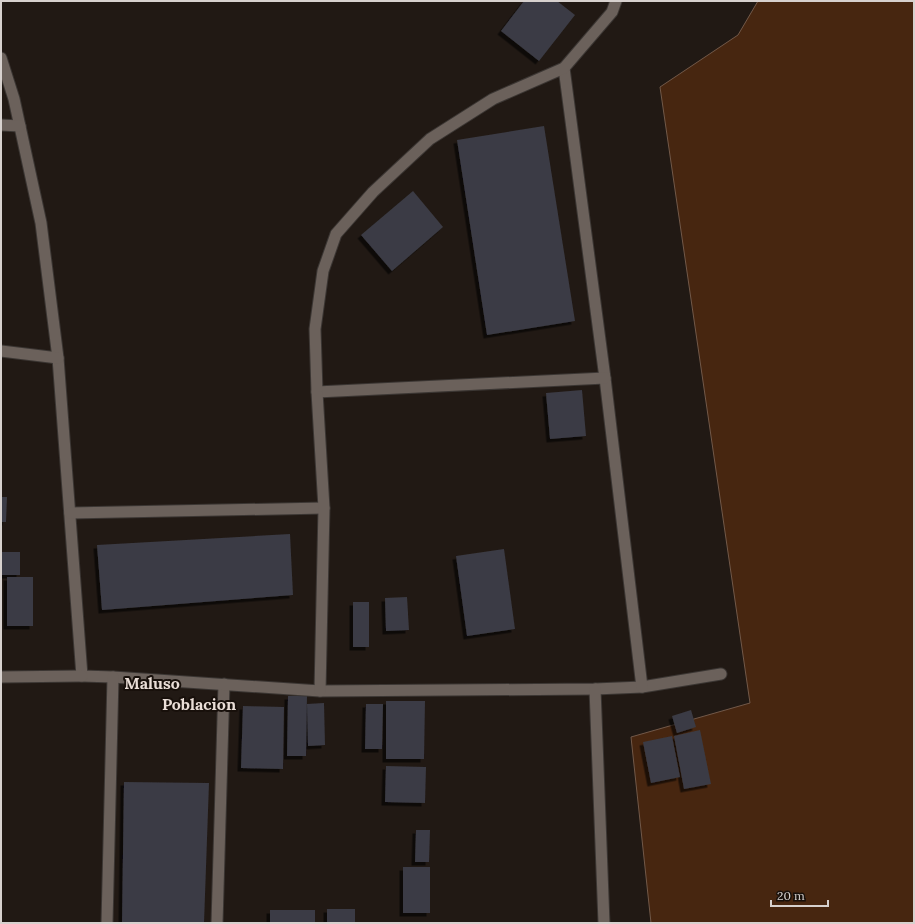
<svg xmlns="http://www.w3.org/2000/svg" width="915" height="924" font-family="Lora,serif">
  <defs>
    <filter id="shadow"><feDropShadow dx="-3.5" dy="3.5" stdDeviation="0" flood-color="#0009"/></filter>
  </defs>
  <rect width="100%" height="100%" fill="#211914"/>
  <polygon fill="#472610" stroke="#725949" points="758,1 914,1 914,923 651,923 631,737 750,703 660,87 738,35"/>
  <g fill="#3b3b44" filter="url(#shadow)">
    <polygon points="524,1 557,1 575,15 539,61 501,31"/>
    <polygon points="544,126 575,321 487,335 457,140"/>
    <polygon points="413,191 443,227 392,271 361,235"/>
    <polygon points="582,390 586,436 550,439 546,393"/>
    <polygon points="1,497 7,497 6,522 1,522"/>
    <polygon points="290,534 293,595 102,610 97,545"/>
    <polygon points="504,549 515,629 467,636 456,556"/>
    <rect x="1" y="552" width="19" height="23"/>
    <rect x="7" y="577" width="26" height="49"/>
    <polygon points="407,597 409,630 386,631 385,598"/>
    <rect x="353" y="602" width="16" height="45"/>
    <polygon points="288,696 307,696 306,756 287,756"/>
    <polygon points="386,701 425,701 424,759 386,759"/>
    <polygon points="324,703 325,745 308,746 307,704"/>
    <polygon points="366,704 383,704 382,749 365,749"/>
    <polygon points="243,706 284,707 283,769 241,768"/>
    <polygon points="691,710 696,727 677,733 672,716"/>
    <polygon points="700,730 711,784 684,789 674,736"/>
    <polygon points="672,736 680,777 651,783 643,742"/>
    <polygon points="386,766 426,767 425,803 385,802"/>
    <polygon points="124,782 209,783 204,923 122,923"/>
    <polygon points="416,830 430,830 429,862 415,862"/>
    <rect x="403" y="867" width="27" height="46"/>
    <rect x="327" y="909" width="28" height="14"/>
    <rect x="270" y="910" width="45" height="13"/>
  </g>
  <g fill="none" stroke-linecap="round" stroke-linejoin="round">
    <defs>
      <polyline id="service" points="217,923 224,684"/>
      <g id="minor">
        <polyline points="1,58 14,99 41,223 58,358 82,676 113,677 320,691 595,689 642,687 721,674"/>
        <polyline points="564,68 605,378 642,687"/>
        <polyline points="1,125 20,126"/>
        <polyline points="1,351 58,358"/>
        <polyline points="317,392 605,378"/>
        <polyline points="70,513 324,508"/>
        <polyline points="595,689 604,923"/>
        <polyline points="320,691 324,508 317,392 315,329 323,271 336,234 373,192 430,139 493,99 564,68 612,12 616,1"/>
        <polyline points="107,923 113,677"/>
      </g>
      <polyline id="tertiary" points="1,677 82,676"/>
    </defs>
    <use href="#service" stroke="#3b3633" stroke-width="13"/>
    <use href="#minor" stroke="#3b3633" stroke-width="13"/>
    <use href="#tertiary" stroke="#3b3633" stroke-width="13"/>
    <use href="#service" stroke="#6b615b" stroke-width="11"/>
    <use href="#minor" stroke="#6b615b" stroke-width="11"/>
    <use href="#tertiary" stroke="#6b615b" stroke-width="11"/>
  </g>
  <g text-anchor="middle" dominant-baseline="central" stroke-width="4" stroke-linejoin="round" paint-order="stroke">
    <g font-size="16" font-weight="bold" fill="#eaded7" stroke="#18100b">
      <text x="152" y="683">Maluso</text>
      <text x="199" y="704">Poblacion</text>
    </g>
  </g>
  <rect width="915" height="924" fill="none" stroke="#d7d1ce" stroke-width="4"/>
  <path d="M771 900v6h57v-6" fill="none" stroke="#d7d1ce" stroke-width="2"/>
  <text x="777" y="900" font-size="12" fill="#d7d1ce" stroke="#18100b" stroke-width="3" paint-order="stroke">20 m</text>
</svg>
